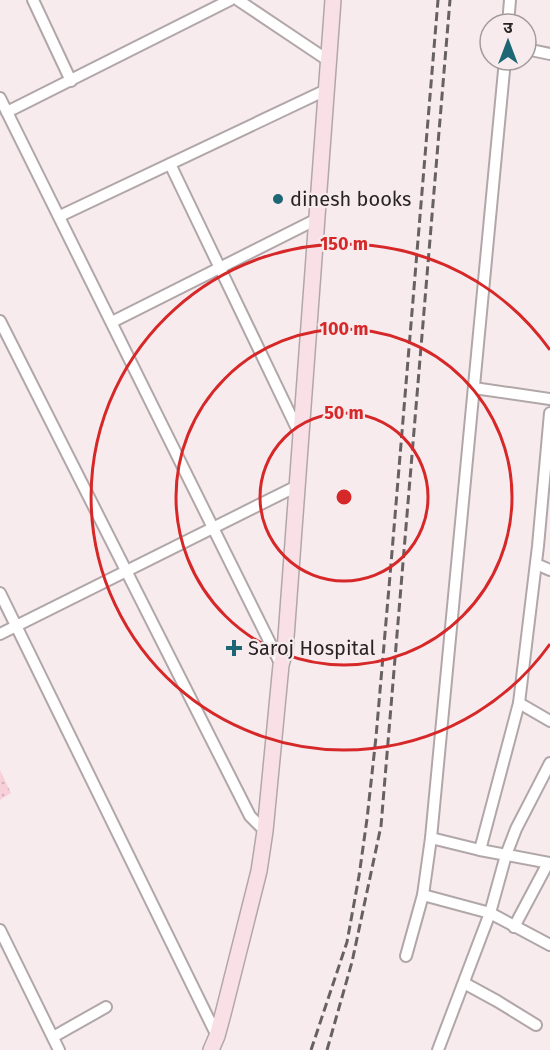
<svg xmlns="http://www.w3.org/2000/svg" width="550" height="1050" font-family="'Fira Sans','Noto Sans Devanagari',sans-serif">
  <defs>
    <pattern id="park-dots" width="8" height="8" patternUnits="userSpaceOnUse" patternTransform="scale(1.5)"><rect width="8" height="8" fill="#f7d0d9"/><path d="M2 2h.1M6 6h.1" fill="none" stroke="#d4b2ba" stroke-width="1.8" stroke-linecap="round"/></pattern>
  </defs>
  <rect width="100%" height="100%" fill="#f7ebee"/>
  <polygon fill="url(#park-dots)" points="0,770 11,793 0,800"/>
  <g fill="none" stroke-linecap="round" stroke-linejoin="round">
    <defs>
      <g id="street">
        <polyline points="33,0 71,81"/>
        <polyline points="238,0 329,61"/>
        <polyline points="508,24 510,0"/>
        <polyline points="526,49 550,54"/>
        <polyline points="0,98 281,665"/>
        <polyline points="7,112 230,0"/>
        <polyline points="170,164 301,437"/>
        <polyline points="60,216 326,90"/>
        <polyline points="0,321 250,816 265,831"/>
        <polyline points="112,322 317,219"/>
        <polyline points="474,388 550,399"/>
        <polyline points="536,564 550,570"/>
        <polyline points="0,593 217,1036"/>
        <polyline points="0,634 297,486"/>
        <polyline points="519,703 550,721"/>
        <polyline points="431,838 480,850 550,863"/>
        <polyline points="480,850 519,703 538,546 550,413"/>
        <polyline points="423,895 490,913 550,945"/>
        <polyline points="514,927 548,863"/>
        <polyline points="0,930 59,1050"/>
        <polyline points="406,956 423,895 431,838 505,60"/>
        <polyline points="464,983 497,1001 536,1025"/>
        <polyline points="53,1037 106,1007"/>
        <polyline points="438,1050 490,913 506,855 516,829 550,763"/>
      </g>
      <polyline id="secondary" points="211,1050 217,1036 223,1014 259,871 265,831 281,665 285,651 333,0"/>
    </defs>
    <use href="#street" stroke="#b1a7a9" stroke-width="14"/>
    <use href="#secondary" stroke="#b1a7a9" stroke-width="18"/>
    <use href="#street" stroke="#fff" stroke-width="10"/>
    <use href="#secondary" stroke="#f8e0e6" stroke-width="15"/>
    <g stroke="#676162" stroke-width="3" stroke-dasharray="9 4.5" stroke-linecap="butt">
      <polyline points="311,1050 347,942 359,876 367,819 376,737 391,564 438,0"/>
      <polyline points="327,1050 352,962 381,826 450,0"/>
    </g>
  </g>
  <g fill="none" stroke="#d62828" stroke-width="3">
    <circle cx="344" cy="497" r="84"/>
    <circle cx="344" cy="497" r="168"/>
    <path d="M550 644A253 253 0 1 1 550 350"/>
  </g>
  <g fill="#1d6673" stroke="#f7ebee" stroke-width="2">
    <circle cx="278" cy="199" r="6"/>
    <path d="M231 639h6v6h6v6h-6v6h-6v-6h-6v-6h6z"/>
  </g>
  <g text-anchor="middle" dominant-baseline="central" stroke-width="4.5" stroke-linejoin="round" paint-order="stroke">
    <g font-size="20" fill="#282425" stroke="#f7ebee" text-anchor="start">
      <text x="290" y="199">dinesh books</text>
      <text x="248" y="648">Saroj Hospital</text>
    </g>
  </g>
  <circle cx="344" cy="497" r="9" fill="#d62828" stroke="#f7ebee" stroke-width="3"/>
  <g font-size="18" text-anchor="middle" font-weight="bold" fill="#d62828" stroke="#f7ebee" stroke-width="4.5" stroke-linejoin="round" paint-order="stroke">
    <text x="344" y="250">150 m</text>
    <text x="344" y="335">100 m</text>
    <text x="344" y="419">50 m</text>
  </g>
  <g transform="translate(508 42)"><circle r="28" fill="#f7ebee" stroke="#a49b9e" stroke-width="1.5"/>
  <path d="M0-4.5L10 22L0 15L-10 22Z" fill="#1d6673"/>
  <text y="-9" font-size="16" font-weight="bold" text-anchor="middle" fill="#282425">उ</text>
  </g>
</svg>
